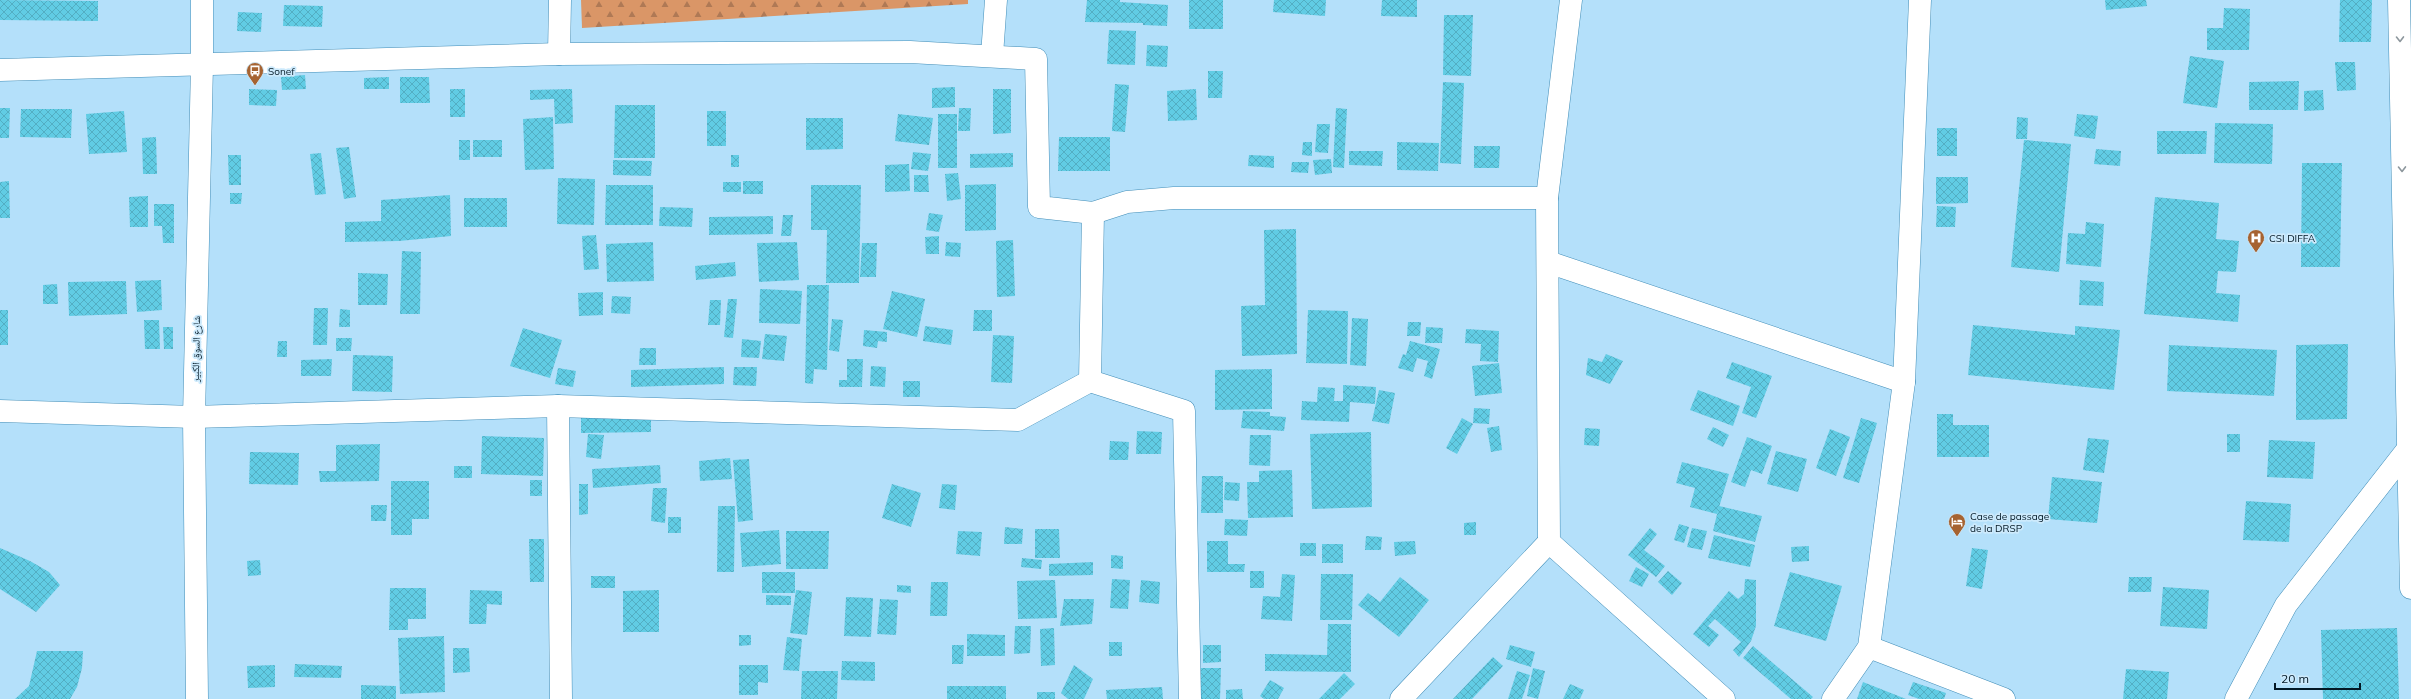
<svg xmlns="http://www.w3.org/2000/svg" width="2411" height="699" font-family="Mulish,'Noto Naskh Arabic',sans-serif">
  <defs>
    <pattern id="forest-firs" width="22" height="20" patternUnits="userSpaceOnUse"><rect width="22" height="20" fill="#da9667"/><path d="M5 1l3.5 6h-7zM16 11l3.5 6h-7z" fill="#af7955"/></pattern>
    <pattern id="building-cross-hatch" width="8" height="8" patternUnits="userSpaceOnUse"><rect width="8" height="8" fill="#61cce4"/><path d="M0 0l8 8M0 8l8-8" fill="none" stroke="#53aec3"/></pattern>
  </defs>
  <rect width="100%" height="100%" fill="#b4e0fa"/>
  <polygon fill="url(#forest-firs)" points="581,0 968,0 968,4 582,28"/>
  <g fill="url(#building-cross-hatch)">
    <polygon points="0,0 98,1 98,21 0,20"/>
    <polygon points="1087,0 1120,0 1120,2 1168,5 1167,26 1143,25 1143,23 1085,22"/>
    <rect x="1189" y="0" width="34" height="29"/>
    <polygon points="1274,0 1326,0 1325,16 1273,12"/>
    <polygon points="1382,0 1417,0 1417,17 1381,16"/>
    <polygon points="2105,0 2146,0 2147,6 2106,10"/>
    <polygon points="2340,0 2372,0 2371,42 2339,42"/>
    <polygon points="284,5 323,6 322,27 283,26"/>
    <polygon points="2224,8 2250,9 2249,50 2207,50 2207,28 2223,28"/>
    <polygon points="238,12 262,13 261,32 237,31"/>
    <polygon points="1444,15 1473,15 1471,76 1443,75"/>
    <polygon points="1109,30 1136,31 1135,65 1107,64"/>
    <polygon points="1147,45 1168,46 1167,67 1146,66"/>
    <polygon points="2190,56 2224,61 2217,108 2183,103"/>
    <polygon points="2335,62 2355,62 2356,90 2337,91"/>
    <polygon points="1208,71 1223,71 1222,98 1208,98"/>
    <polygon points="305,75 306,89 282,90 281,77"/>
    <polygon points="389,77 389,89 364,89 364,78"/>
    <polygon points="400,77 429,77 430,103 400,103"/>
    <polygon points="2299,81 2298,110 2249,110 2249,82"/>
    <polygon points="1443,82 1464,83 1461,164 1440,163"/>
    <polygon points="1115,84 1129,85 1125,132 1112,131"/>
    <polygon points="955,87 955,107 932,108 932,88"/>
    <polygon points="249,89 277,90 276,106 249,105"/>
    <rect x="450" y="89" width="15" height="28"/>
    <polygon points="572,89 573,123 555,124 554,99 530,100 530,90"/>
    <polygon points="993,89 1011,89 1011,133 993,134"/>
    <polygon points="1196,89 1197,120 1168,121 1167,91"/>
    <polygon points="2323,90 2324,110 2304,111 2304,91"/>
    <polygon points="615,105 655,105 655,158 614,158"/>
    <polygon points="0,108 10,108 9,138 0,138"/>
    <polygon points="959,108 971,108 970,131 958,131"/>
    <polygon points="1336,108 1347,109 1344,168 1333,167"/>
    <polygon points="21,109 72,109 71,138 20,137"/>
    <polygon points="124,111 127,152 89,154 86,114"/>
    <rect x="707" y="111" width="19" height="35"/>
    <polygon points="898,114 933,118 929,145 895,141"/>
    <rect x="938" y="114" width="19" height="54"/>
    <polygon points="2077,114 2098,116 2095,139 2074,136"/>
    <polygon points="553,117 554,169 525,170 523,119"/>
    <polygon points="2017,117 2028,118 2027,139 2016,139"/>
    <polygon points="806,118 843,118 843,149 806,150"/>
    <polygon points="2215,123 2273,124 2272,164 2214,163"/>
    <polygon points="1317,124 1330,124 1328,153 1315,152"/>
    <rect x="1937" y="128" width="20" height="28"/>
    <polygon points="2157,131 2207,131 2206,154 2157,154"/>
    <polygon points="156,137 157,174 143,174 142,138"/>
    <polygon points="1059,137 1110,137 1110,171 1058,171"/>
    <rect x="459" y="140" width="11" height="20"/>
    <rect x="473" y="140" width="29" height="17"/>
    <polygon points="2024,140 2071,144 2059,272 2011,267"/>
    <polygon points="1303,142 1312,142 1312,156 1302,155"/>
    <polygon points="1397,142 1439,143 1438,171 1397,170"/>
    <polygon points="1474,146 1500,146 1499,168 1474,168"/>
    <polygon points="349,147 356,197 344,199 336,148"/>
    <polygon points="2096,149 2121,151 2120,166 2094,164"/>
    <polygon points="1349,151 1383,151 1382,166 1349,165"/>
    <polygon points="913,152 931,154 928,171 911,169"/>
    <polygon points="321,153 326,194 315,195 310,154"/>
    <polygon points="1013,153 1013,167 970,168 970,154"/>
    <polygon points="228,155 241,155 241,185 229,185"/>
    <rect x="731" y="155" width="8" height="12"/>
    <polygon points="1249,155 1274,156 1274,168 1248,166"/>
    <polygon points="1331,159 1332,173 1315,175 1313,160"/>
    <polygon points="613,160 652,161 651,176 613,175"/>
    <polygon points="1292,162 1309,162 1308,173 1291,172"/>
    <polygon points="2302,163 2342,163 2340,267 2301,267"/>
    <polygon points="909,164 910,191 885,192 885,165"/>
    <polygon points="958,173 961,199 947,201 945,174"/>
    <polygon points="914,175 928,175 929,192 914,192"/>
    <polygon points="1936,177 1968,177 1968,203 1936,204"/>
    <polygon points="558,178 595,179 594,225 557,224"/>
    <polygon points="9,181 10,218 0,218 0,182"/>
    <rect x="743" y="181" width="20" height="13"/>
    <rect x="723" y="182" width="18" height="10"/>
    <polygon points="996,184 996,230 965,231 965,185"/>
    <polygon points="606,185 653,185 653,225 605,225"/>
    <polygon points="811,185 861,185 859,283 826,283 827,230 811,230"/>
    <polygon points="230,193 242,193 241,204 230,204"/>
    <polygon points="450,195 451,236 399,241 345,242 345,222 381,221 381,200"/>
    <polygon points="148,196 148,227 130,227 129,197"/>
    <polygon points="2155,197 2219,203 2216,239 2239,241 2236,272 2218,271 2216,293 2240,295 2238,322 2144,314"/>
    <rect x="464" y="198" width="43" height="29"/>
    <polygon points="154,204 174,204 174,243 163,243 162,226 154,226"/>
    <polygon points="1937,206 1956,207 1955,227 1936,227"/>
    <polygon points="660,207 693,208 692,227 659,226"/>
    <polygon points="929,213 943,215 939,232 926,230"/>
    <polygon points="783,215 793,215 791,236 781,236"/>
    <polygon points="773,216 773,234 709,235 709,217"/>
    <polygon points="2086,222 2104,224 2101,267 2066,264 2068,233 2085,234"/>
    <polygon points="1296,229 1297,354 1242,356 1241,306 1265,305 1264,230"/>
    <polygon points="596,235 599,269 584,270 582,236"/>
    <polygon points="939,236 939,254 926,254 925,237"/>
    <polygon points="1013,240 1015,296 997,297 996,241"/>
    <polygon points="653,242 654,281 607,282 606,244"/>
    <polygon points="797,242 799,280 759,282 757,243"/>
    <polygon points="946,242 961,243 960,257 945,256"/>
    <polygon points="862,243 877,243 876,277 860,277"/>
    <polygon points="402,251 421,252 420,314 400,314"/>
    <polygon points="735,262 736,276 696,280 695,266"/>
    <polygon points="358,273 388,274 387,305 358,305"/>
    <polygon points="161,280 162,310 137,312 135,281"/>
    <polygon points="2080,280 2104,282 2103,306 2079,305"/>
    <polygon points="126,281 127,314 69,316 68,282"/>
    <polygon points="57,284 58,304 43,304 43,285"/>
    <polygon points="807,285 829,285 827,370 814,369 813,384 805,383"/>
    <polygon points="760,289 802,291 800,324 759,323"/>
    <polygon points="892,291 925,299 917,337 883,329"/>
    <polygon points="603,292 603,315 579,316 578,293"/>
    <polygon points="612,296 631,297 630,314 611,313"/>
    <polygon points="728,299 737,299 733,338 724,337"/>
    <polygon points="710,300 721,300 720,325 708,325"/>
    <polygon points="314,308 328,308 327,345 313,345"/>
    <polygon points="340,309 350,310 350,327 339,327"/>
    <rect x="0" y="310" width="8" height="35"/>
    <polygon points="974,310 992,310 992,331 973,331"/>
    <polygon points="1308,310 1348,311 1347,364 1306,363"/>
    <polygon points="1352,318 1368,319 1366,366 1350,365"/>
    <polygon points="832,319 843,320 839,352 829,350"/>
    <polygon points="144,320 159,320 160,349 145,349"/>
    <polygon points="1408,322 1421,322 1420,336 1407,336"/>
    <polygon points="1973,325 2075,335 2075,326 2120,330 2114,390 1968,375"/>
    <polygon points="925,326 953,330 951,345 923,341"/>
    <polygon points="163,327 173,327 173,349 164,349"/>
    <polygon points="1426,327 1443,328 1442,343 1425,343"/>
    <polygon points="523,328 562,340 550,378 510,366"/>
    <polygon points="1466,329 1499,331 1498,362 1480,361 1481,344 1465,343"/>
    <polygon points="864,330 887,332 887,342 878,341 877,348 863,346"/>
    <polygon points="765,334 787,336 784,361 762,359"/>
    <polygon points="993,335 1014,336 1012,383 991,382"/>
    <polygon points="336,338 352,338 351,351 336,351"/>
    <polygon points="742,339 761,341 759,358 741,357"/>
    <polygon points="278,341 287,341 287,357 277,357"/>
    <polygon points="1410,341 1440,349 1432,379 1424,376 1428,361 1417,358 1413,372 1398,368 1403,354 1406,355"/>
    <polygon points="2348,344 2347,419 2296,420 2296,345"/>
    <polygon points="2169,345 2277,350 2274,396 2167,391"/>
    <polygon points="640,348 656,348 656,365 639,365"/>
    <polygon points="1606,354 1623,361 1610,384 1586,375 1588,358 1602,362"/>
    <polygon points="353,355 393,356 392,392 352,391"/>
    <polygon points="332,359 331,376 301,376 301,360"/>
    <polygon points="847,359 863,359 862,387 839,387 839,380 847,380"/>
    <polygon points="1732,362 1772,376 1756,418 1742,413 1751,387 1726,378"/>
    <polygon points="1499,363 1502,393 1475,396 1472,366"/>
    <polygon points="871,366 886,367 885,387 870,386"/>
    <polygon points="724,367 724,384 631,387 631,370"/>
    <polygon points="734,367 757,367 756,386 733,385"/>
    <polygon points="558,368 576,371 573,387 555,384"/>
    <polygon points="1272,369 1272,409 1215,410 1215,370"/>
    <rect x="903" y="381" width="17" height="16"/>
    <polygon points="1343,385 1376,387 1375,404 1350,402 1349,422 1301,420 1302,401 1317,402 1318,387 1335,388 1334,401 1343,401"/>
    <polygon points="1379,390 1395,393 1389,424 1372,421"/>
    <polygon points="1698,390 1740,406 1733,426 1690,410"/>
    <polygon points="1474,408 1490,409 1489,424 1473,423"/>
    <polygon points="1243,411 1270,412 1270,416 1286,417 1284,431 1241,428"/>
    <polygon points="1937,414 1953,414 1953,425 1989,425 1989,457 1937,457"/>
    <polygon points="651,415 651,432 581,433 581,416"/>
    <polygon points="1462,418 1473,424 1457,454 1446,448"/>
    <polygon points="1861,418 1877,423 1859,483 1843,478"/>
    <polygon points="1499,426 1502,450 1491,452 1487,428"/>
    <polygon points="1713,427 1729,435 1723,447 1707,439"/>
    <polygon points="1585,428 1600,429 1599,446 1584,445"/>
    <polygon points="1830,429 1850,437 1836,476 1816,468"/>
    <polygon points="1137,431 1162,432 1161,454 1136,454"/>
    <polygon points="1371,432 1372,507 1312,509 1310,434"/>
    <polygon points="588,434 604,435 601,459 586,457"/>
    <rect x="2227" y="434" width="13" height="18"/>
    <polygon points="1250,435 1271,435 1270,466 1249,465"/>
    <polygon points="482,436 544,438 543,476 481,474"/>
    <polygon points="1747,437 1772,446 1762,474 1751,470 1745,487 1731,482"/>
    <polygon points="2088,438 2109,440 2104,473 2083,470"/>
    <polygon points="2269,440 2315,442 2313,479 2267,477"/>
    <polygon points="1110,441 1129,442 1128,460 1109,460"/>
    <polygon points="380,444 379,481 320,482 319,471 336,471 336,445"/>
    <polygon points="1776,451 1807,459 1798,492 1767,484"/>
    <polygon points="250,452 299,453 298,485 249,484"/>
    <polygon points="730,458 732,479 700,481 699,461"/>
    <polygon points="749,459 753,520 738,522 733,460"/>
    <polygon points="1682,462 1729,474 1717,514 1690,507 1695,488 1676,483"/>
    <polygon points="660,465 661,483 593,488 592,469"/>
    <rect x="454" y="466" width="18" height="12"/>
    <polygon points="1292,470 1293,517 1248,518 1247,482 1259,482 1259,471"/>
    <polygon points="1202,476 1223,476 1223,513 1201,513"/>
    <polygon points="2052,477 2102,482 2097,523 2048,519"/>
    <rect x="530" y="480" width="12" height="16"/>
    <polygon points="391,481 429,481 429,519 412,519 412,535 391,535"/>
    <polygon points="1225,482 1240,483 1239,501 1224,500"/>
    <polygon points="579,484 588,484 588,514 579,515"/>
    <polygon points="892,484 921,493 911,527 882,518"/>
    <polygon points="942,484 957,485 955,510 939,508"/>
    <polygon points="653,488 667,488 665,523 651,521"/>
    <polygon points="2246,501 2291,504 2289,542 2243,540"/>
    <polygon points="371,505 387,505 386,521 371,521"/>
    <polygon points="718,506 735,506 734,572 717,572"/>
    <polygon points="1719,506 1762,516 1755,542 1713,531"/>
    <rect x="668" y="517" width="13" height="16"/>
    <polygon points="1225,519 1248,520 1247,536 1224,535"/>
    <polygon points="1476,522 1476,535 1464,535 1464,523"/>
    <polygon points="1679,524 1689,527 1684,543 1674,540"/>
    <polygon points="1005,527 1023,529 1022,544 1004,544"/>
    <polygon points="1650,528 1657,534 1644,550 1665,566 1656,577 1628,555"/>
    <polygon points="1692,528 1707,531 1702,550 1687,547"/>
    <polygon points="1035,529 1059,529 1060,558 1035,558"/>
    <polygon points="779,530 781,564 742,567 740,533"/>
    <polygon points="786,531 829,531 828,569 786,569"/>
    <polygon points="958,531 982,532 980,556 956,554"/>
    <polygon points="1714,535 1755,545 1750,567 1708,558"/>
    <polygon points="1366,536 1382,537 1381,550 1365,550"/>
    <polygon points="529,539 544,539 544,582 530,582"/>
    <polygon points="1207,541 1228,541 1228,564 1245,564 1244,572 1207,572"/>
    <polygon points="1415,541 1416,554 1395,556 1394,542"/>
    <rect x="1300" y="543" width="16" height="13"/>
    <rect x="1322" y="544" width="21" height="19"/>
    <polygon points="1809,546 1809,561 1792,562 1791,547"/>
    <polygon points="0,548 30,561 49,572 60,585 36,612 0,589"/>
    <polygon points="1972,548 1988,550 1982,589 1966,586"/>
    <polygon points="1111,555 1123,556 1123,569 1111,568"/>
    <polygon points="1022,558 1042,560 1041,569 1021,567"/>
    <polygon points="260,560 261,575 248,576 247,561"/>
    <polygon points="1093,562 1093,575 1049,576 1049,564"/>
    <polygon points="1636,567 1649,574 1642,587 1629,581"/>
    <rect x="1250" y="571" width="14" height="17"/>
    <polygon points="1668,571 1682,583 1672,595 1658,582"/>
    <rect x="762" y="572" width="33" height="21"/>
    <polygon points="1790,572 1842,586 1826,641 1774,626"/>
    <polygon points="1282,574 1295,575 1292,621 1261,619 1263,596 1280,597"/>
    <polygon points="1321,574 1353,574 1352,620 1320,620"/>
    <rect x="591" y="576" width="24" height="12"/>
    <polygon points="1400,577 1429,600 1399,637 1358,605 1368,593 1380,602"/>
    <polygon points="2129,577 2152,577 2151,592 2128,592"/>
    <polygon points="1112,579 1130,580 1128,609 1110,608"/>
    <polygon points="1745,579 1756,580 1756,626 1751,641 1739,657 1733,650 1741,642 1715,619 1708,626 1719,635 1709,647 1693,634 1729,591 1738,599 1744,594"/>
    <polygon points="1055,580 1057,618 1018,619 1017,581"/>
    <polygon points="1141,580 1160,582 1159,604 1139,602"/>
    <polygon points="931,582 948,582 947,616 930,616"/>
    <polygon points="897,585 911,586 911,593 897,592"/>
    <polygon points="2163,587 2209,590 2207,629 2160,626"/>
    <polygon points="390,588 426,588 426,619 408,619 408,630 389,630"/>
    <polygon points="470,590 502,591 502,605 487,604 486,624 469,624"/>
    <polygon points="659,590 659,632 623,632 623,591"/>
    <polygon points="796,590 812,592 807,635 790,633"/>
    <polygon points="766,595 791,596 791,605 766,605"/>
    <polygon points="846,597 873,598 871,637 844,636"/>
    <polygon points="880,599 898,600 896,635 877,634"/>
    <polygon points="1064,599 1094,599 1092,624 1060,626"/>
    <polygon points="1328,624 1351,624 1351,672 1265,671 1265,654 1327,655"/>
    <polygon points="1015,626 1031,626 1030,653 1014,654"/>
    <polygon points="1054,628 1055,665 1041,666 1040,629"/>
    <polygon points="2397,628 2399,699 2323,699 2321,630"/>
    <polygon points="967,634 1005,635 1005,656 967,656"/>
    <polygon points="739,635 751,635 751,645 739,646"/>
    <polygon points="444,636 445,692 400,694 398,638"/>
    <polygon points="787,637 802,639 799,671 783,670"/>
    <rect x="1109" y="642" width="13" height="14"/>
    <polygon points="952,645 964,645 963,664 952,664"/>
    <polygon points="1203,645 1221,645 1221,662 1203,663"/>
    <polygon points="1510,645 1535,652 1531,667 1506,659"/>
    <polygon points="1753,646 1813,697 1811,699 1791,699 1743,658"/>
    <polygon points="453,648 469,648 470,672 453,673"/>
    <polygon points="37,651 83,651 82,668 77,687 70,699 15,699 29,686"/>
    <polygon points="1493,657 1503,666 1472,699 1453,699"/>
    <polygon points="842,661 875,662 875,681 841,680"/>
    <polygon points="295,664 342,666 341,678 294,677"/>
    <polygon points="275,665 275,687 248,688 247,666"/>
    <polygon points="739,665 768,665 768,683 758,682 758,695 739,695"/>
    <polygon points="1074,665 1093,679 1084,699 1068,699 1061,693"/>
    <polygon points="1199,668 1221,668 1220,699 1199,699"/>
    <polygon points="1533,668 1545,671 1538,699 1527,696"/>
    <polygon points="2126,669 2169,672 2167,699 2123,699"/>
    <polygon points="802,671 838,671 837,699 801,699"/>
    <polygon points="1517,671 1530,675 1522,699 1508,699"/>
    <polygon points="1344,673 1355,684 1340,699 1319,699"/>
    <polygon points="1270,680 1284,688 1278,699 1264,699 1260,696"/>
    <polygon points="1863,682 1906,699 1857,699"/>
    <polygon points="1913,682 1946,693 1944,699 1919,699 1908,695"/>
    <polygon points="1570,684 1584,690 1580,699 1563,699"/>
    <polygon points="361,685 396,686 396,699 361,699"/>
    <rect x="947" y="686" width="59" height="13"/>
    <polygon points="1162,687 1163,699 1107,699 1106,690"/>
    <polygon points="1242,689 1243,699 1226,699 1226,690"/>
    <rect x="1037" y="692" width="18" height="7"/>
  </g>
  <g fill="none" stroke-linecap="round" stroke-linejoin="round">
    <defs>
      <g id="street">
        <polyline points="1571,0 1547,198 1549,542 1724,699"/>
        <polyline points="559,54 560,0"/>
        <polyline points="992,55 996,0"/>
        <polyline points="0,70 559,54 910,52 1036,59 1039,207 1093,213 1090,381 1184,411 1190,699"/>
        <polyline points="1093,213 1127,202 1174,198 1547,198"/>
        <polyline points="1548,262 1904,382"/>
        <polyline points="558,406 561,699"/>
        <polyline points="0,411 194,417 558,406 1018,420 1090,381"/>
        <polyline points="1869,647 2004,699"/>
        <polyline points="1401,699 1549,542"/>
        <polyline points="1833,699 1869,647 1904,382 1920,0"/>
        <polyline points="2236,699 2286,605 2407,450"/>
      </g>
      <polyline id="secondary" points="197,699 194,417 202,65 202,0"/>
      <polyline id="highway" points="2399,0 2411,588"/>
    </defs>
    <use href="#street" stroke="#428eb8" stroke-width="23"/>
    <use href="#secondary" stroke="#428eb8" stroke-width="23"/>
    <use href="#highway" stroke="#428eb8" stroke-width="23"/>
    <use href="#street" stroke="#fff" stroke-width="22"/>
    <use href="#secondary" stroke="#fff" stroke-width="22"/>
    <use href="#highway" stroke="#fff" stroke-width="22"/>
  </g>
  <defs><path id="oneway-chevron" d="M-2-3.5L2.5 0L-2 3.5" fill="none" stroke-width="1.6" stroke-linecap="round" stroke-linejoin="round"/></defs>
  <g stroke="#8d979d">
    <use href="#oneway-chevron" transform="translate(2400 39) rotate(89)"/>
    <use href="#oneway-chevron" transform="translate(2402 169) rotate(89)"/>
  </g>
  <defs>
    <symbol id="bus-pin" viewBox="-11 -11 22 30"><path d="M0 17L-7.5 6A9.5 9.5 0 1 1 7.5 6Z" fill="#a66331" stroke="#cdeafc"/><path d="M-5-6H5V4H4V6H2V4H-2V6H-4V4H-5ZM-3.5-4V0h7V-4ZM-3.5 1.2v1.5H-2V1.2ZM2 1.2v1.5H3.5V1.2Z" fill="#fff"/></symbol>
    <symbol id="hospital-pin" viewBox="-11 -11 22 30"><path d="M0 17L-7.5 6A9.5 9.5 0 1 1 7.5 6Z" fill="#a66331" stroke="#cdeafc"/><path d="M-5-5h3v3.5h4V-5h3V5h-3V1.5h-4V5h-3Z" fill="#fff"/></symbol>
    <symbol id="hotel-pin" viewBox="-11 -11 22 30"><path d="M0 17L-7.5 6A9.5 9.5 0 1 1 7.5 6Z" fill="#a66331" stroke="#cdeafc"/><path d="M-6-4.5h1.5V1H6V5H4.5V3h-9V5H-6ZM-4 0a1.8 1.8 0 1 1 3.6 0ZM.5 0V-2.5h3Q6-2.5 6 0Z" fill="#fff"/></symbol>
  </defs>
  <g fill-rule="evenodd">
    <use href="#bus-pin" x="245" y="61" width="20" height="27"/>
    <use href="#hospital-pin" x="2246" y="228" width="20" height="27"/>
    <use href="#hotel-pin" x="1947" y="512" width="20" height="27"/>
  </g>
  <g text-anchor="middle" dominant-baseline="central" stroke-width="3.5" stroke-linejoin="round" paint-order="stroke">
    <g font-size="10" fill="#021825" stroke="#cdeafc" text-anchor="start">
      <text x="268" y="71">Sonef</text>
      <text x="2269" y="238">CSI DIFFA</text>
      <text x="1970" y="516">Case de passage<tspan x="1970" dy="12">de la DRSP</tspan></text>
    </g>
    <g font-size="10" fill="#021825" stroke="#cdeafc">
      <text transform="translate(196 349) rotate(-89)">شارع السوق الكبير</text>
    </g>
  </g>
  <path d="M2275 683v6h85v-6" fill="none" stroke="#021825" stroke-width="2"/>
  <text x="2281" y="683" font-size="12" fill="#021825" stroke="#cdeafc" stroke-width="3" paint-order="stroke">20 m</text>
</svg>
